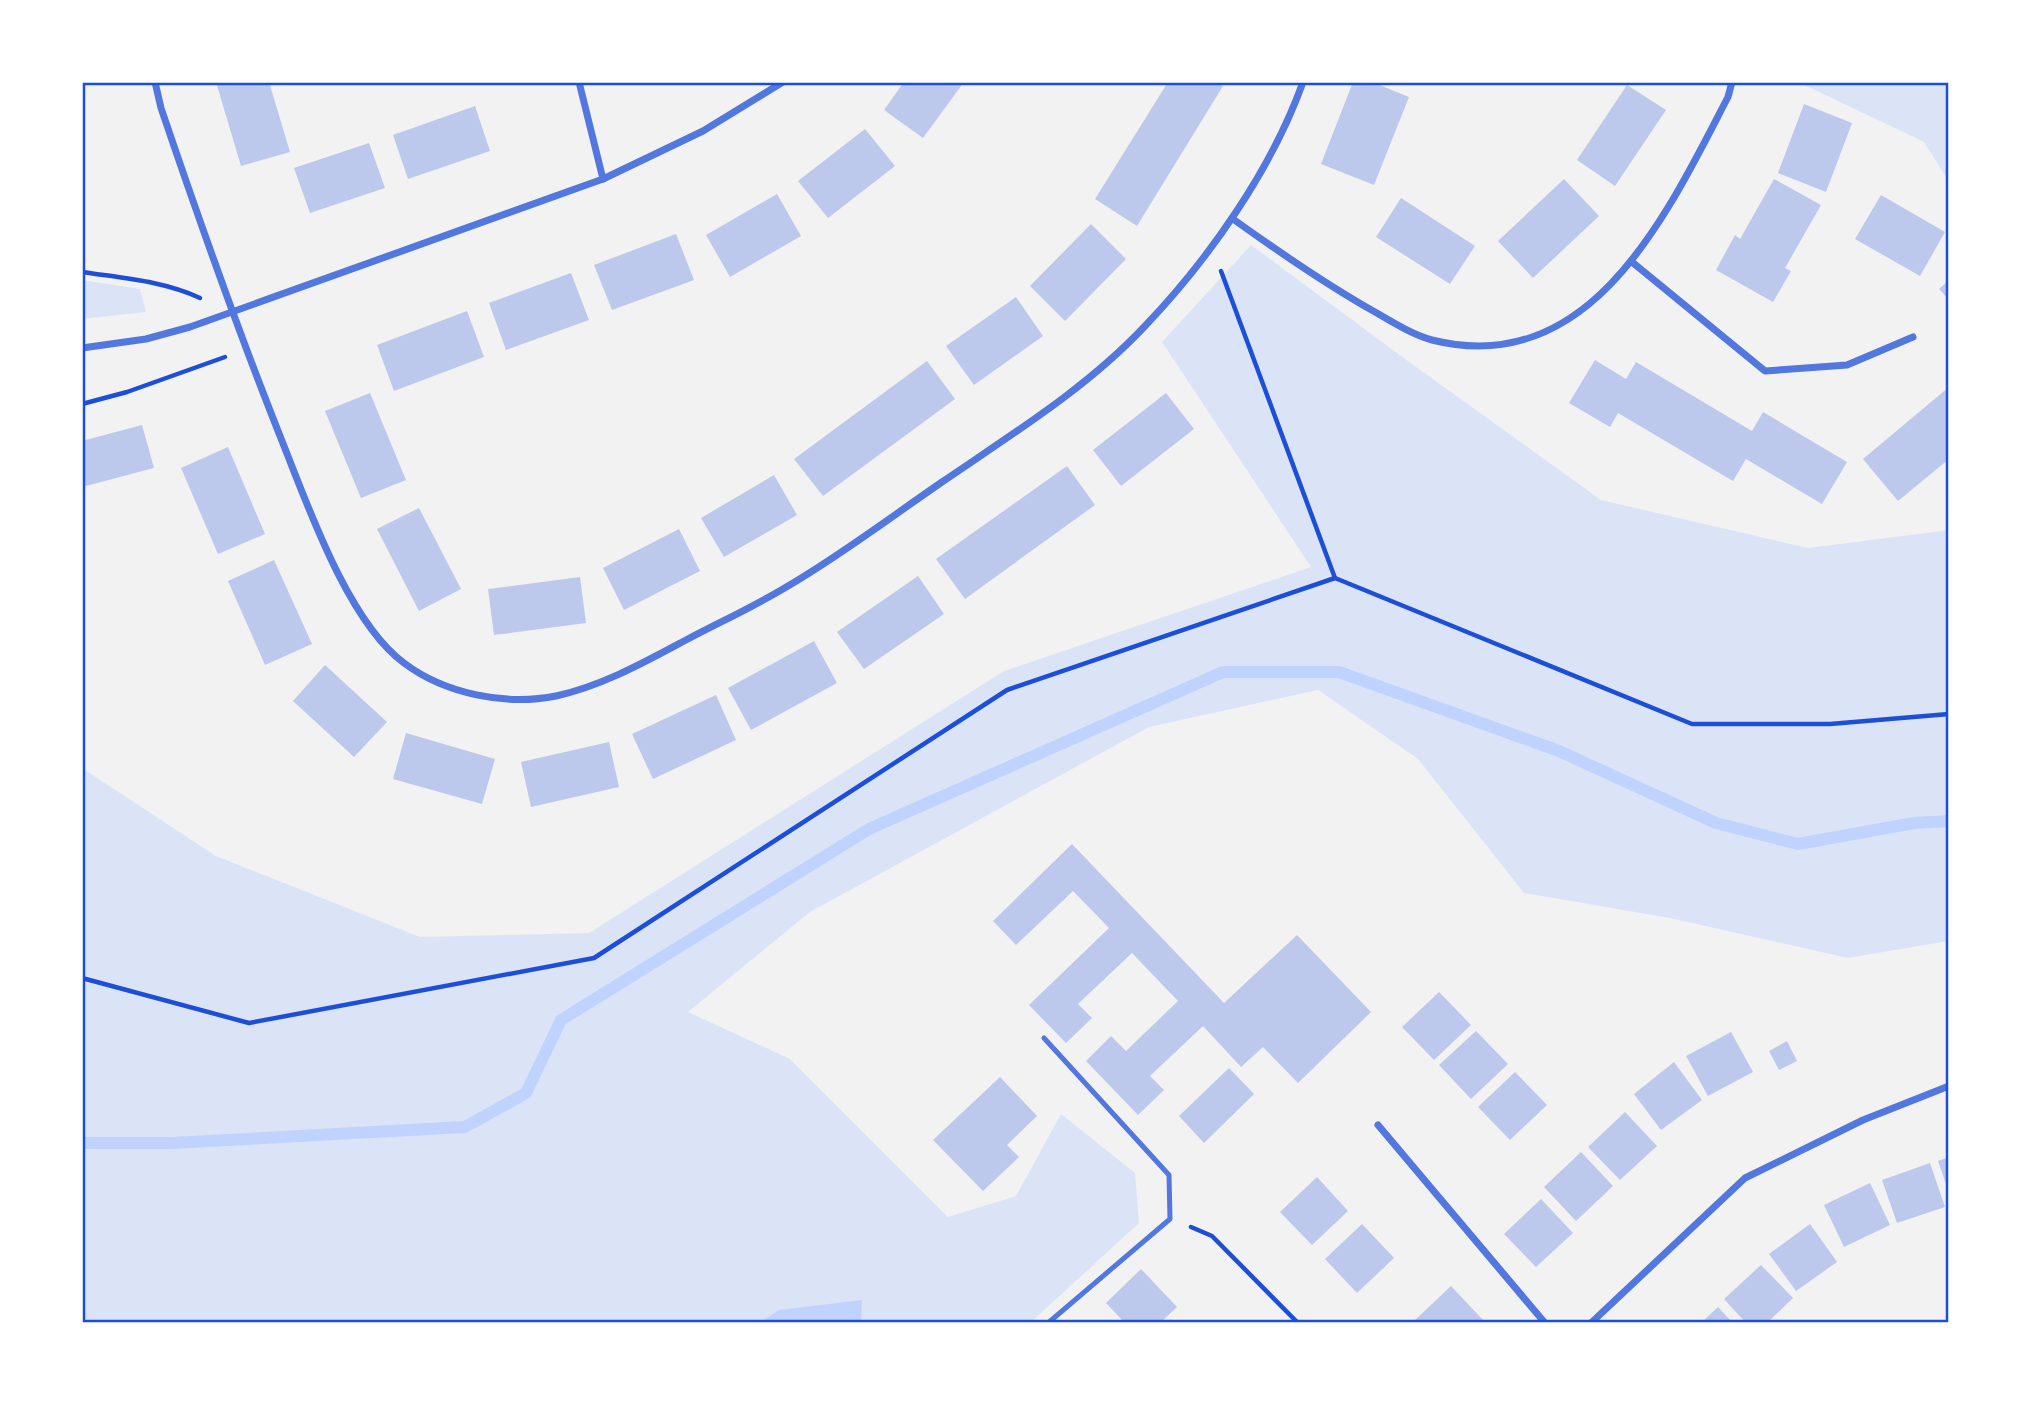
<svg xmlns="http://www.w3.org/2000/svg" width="2031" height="1405" font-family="Georgia,serif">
  <rect width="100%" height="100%" fill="#f2f2f2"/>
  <g fill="#dbe4f7">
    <polygon points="1798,82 1949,82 1949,182 1924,142"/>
    <polygon points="1251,245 1401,356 1601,500 1808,548 1949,530 1949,941 1848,958 1670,918 1524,893 1418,759 1318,690 1149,727 810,912 688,1012 790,1059 948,1217 1016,1196 1061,1114 1135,1173 1139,1223 1030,1323 82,1323 82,768 216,856 420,937 589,933 1004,671 1311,567 1162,342"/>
    <polygon points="82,280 140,289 146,312 82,319"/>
  </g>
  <polygon fill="#bfd3fe" points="862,1300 861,1323 759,1323 779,1310"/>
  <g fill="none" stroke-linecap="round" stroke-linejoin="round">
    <polyline stroke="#bfd3fe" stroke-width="12" points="82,1143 172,1143 465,1127 526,1093 561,1020 869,829 1223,672 1339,672 1559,751 1716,823 1798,844 1914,823 1949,821"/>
  </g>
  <g fill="#bdc9ec">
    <polygon points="216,82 269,82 290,152 241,166"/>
    <polygon points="904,82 964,82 923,138 884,110"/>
    <polygon points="1168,82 1216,82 1223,86 1137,226 1095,199"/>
    <polygon points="1353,82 1372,82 1409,97 1374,185 1321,164"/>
    <polygon points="1627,85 1666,110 1615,186 1577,160"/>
    <polygon points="1804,104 1852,123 1826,192 1778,173"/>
    <polygon points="475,106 490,151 408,179 393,135"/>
    <polygon points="865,129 895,166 828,218 798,181"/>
    <polygon points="369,143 385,188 310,213 294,168"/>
    <polygon points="1564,179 1599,216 1533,278 1498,241"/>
    <polygon points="1774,179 1821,205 1785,268 1791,271 1773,302 1716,270 1735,235 1740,239"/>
    <polygon points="777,194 801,236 730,277 706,235"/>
    <polygon points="1881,195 1945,232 1920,276 1855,239"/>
    <polygon points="1401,198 1475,246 1450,284 1376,237"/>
    <polygon points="1091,224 1126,259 1065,321 1030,286"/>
    <polygon points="676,234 694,280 612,310 594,265"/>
    <polygon points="571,273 589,320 506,350 489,303"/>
    <polygon points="1949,280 1949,300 1939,289"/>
    <polygon points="1016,297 1043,336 974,385 946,346"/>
    <polygon points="467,311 484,357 394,391 377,345"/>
    <polygon points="1595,360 1626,379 1636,362 1752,431 1763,412 1847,462 1822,504 1746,459 1733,481 1618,413 1610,427 1569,403"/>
    <polygon points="927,361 955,399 823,496 794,459"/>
    <polygon points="1949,387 1949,459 1898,501 1863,459"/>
    <polygon points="370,393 406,480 361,498 325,411"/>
    <polygon points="1166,393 1194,429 1121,486 1093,450"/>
    <polygon points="142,425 154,468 82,487 82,441"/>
    <polygon points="228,447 265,534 218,554 181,468"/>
    <polygon points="1067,466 1095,505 965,599 936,559"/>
    <polygon points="774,475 797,515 724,557 701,518"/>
    <polygon points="419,508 461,589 419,611 377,529"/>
    <polygon points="679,529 700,571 624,610 603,568"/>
    <polygon points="274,560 312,644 265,665 228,581"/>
    <polygon points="918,576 944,614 864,669 837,632"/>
    <polygon points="580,577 586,623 494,635 488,589"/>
    <polygon points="814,641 837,683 751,730 728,688"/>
    <polygon points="325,665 387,722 354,757 293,701"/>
    <polygon points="716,695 736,740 653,779 632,734"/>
    <polygon points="406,733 495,759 482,804 393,779"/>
    <polygon points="609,742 619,787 531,807 521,762"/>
    <polygon points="1072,844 1224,1003 1297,935 1371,1012 1298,1083 1263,1047 1241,1067 1203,1026 1150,1076 1164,1090 1138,1115 1086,1061 1111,1036 1126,1051 1178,1001 1132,953 1078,1004 1092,1018 1066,1043 1029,1005 1109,928 1073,891 1016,945 993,921"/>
    <polygon points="1439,992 1471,1025 1434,1060 1402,1027"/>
    <polygon points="1476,1031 1508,1064 1471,1099 1439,1065"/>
    <polygon points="1731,1032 1753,1072 1708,1096 1686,1056"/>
    <polygon points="1787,1041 1797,1061 1779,1070 1769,1051"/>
    <polygon points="1674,1062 1702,1100 1661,1130 1634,1094"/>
    <polygon points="1229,1068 1254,1094 1204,1143 1179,1116"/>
    <polygon points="1515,1072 1547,1105 1510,1140 1478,1107"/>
    <polygon points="1000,1077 1037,1116 1007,1145 1019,1157 983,1191 933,1140"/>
    <polygon points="1625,1112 1657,1146 1620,1180 1588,1147"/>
    <polygon points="1581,1152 1613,1186 1576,1221 1544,1187"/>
    <polygon points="1949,1157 1949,1190 1948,1190 1938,1161"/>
    <polygon points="1930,1163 1945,1207 1897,1223 1882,1180"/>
    <polygon points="1317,1177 1348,1211 1312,1245 1280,1212"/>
    <polygon points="1870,1183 1890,1225 1844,1247 1824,1205"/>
    <polygon points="1541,1199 1573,1233 1536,1267 1504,1234"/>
    <polygon points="1362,1224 1394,1258 1357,1293 1325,1259"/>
    <polygon points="1810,1224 1837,1262 1796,1291 1769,1254"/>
    <polygon points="1761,1265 1793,1298 1767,1323 1746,1323 1724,1299"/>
    <polygon points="1141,1269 1177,1307 1160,1323 1125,1323 1106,1303"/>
    <polygon points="1451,1286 1483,1320 1480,1323 1416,1323 1414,1321"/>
    <polygon points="1718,1307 1733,1323 1701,1323"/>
  </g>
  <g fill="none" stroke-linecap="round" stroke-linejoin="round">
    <g stroke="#1d4ed8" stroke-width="4.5">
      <polyline points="1221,271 1335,578"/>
      <path d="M82,272C122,278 164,281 200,298"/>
      <polyline points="82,404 127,392 225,357"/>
      <polyline points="82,978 249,1023 594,958 1007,690 1335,578 1692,724 1830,724 1949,714"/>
      <polyline points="1191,1227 1212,1236 1298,1323"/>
    </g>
    <polyline stroke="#5277de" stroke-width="5" points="1044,1038 1169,1175 1170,1219 1048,1323"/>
    <g stroke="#5277de" stroke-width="7">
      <path d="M155,82L161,108C199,220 238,331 282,441C308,506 348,622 404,663C445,694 506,706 556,696C602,686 645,662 686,640C720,622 755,606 788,586C841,555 891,517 942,482C1012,434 1087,388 1145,326C1209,259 1272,169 1303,82"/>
      <polyline points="579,82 603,179"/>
      <path d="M1233,219C1279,252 1325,284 1375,312C1392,322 1413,335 1432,340C1592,380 1668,212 1728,97L1732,82"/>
      <polyline points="1632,262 1765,371 1847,365 1913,337"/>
      <polyline points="82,348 146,339 190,327 603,179 703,131 783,82"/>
      <polyline points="1378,1125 1545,1323"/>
      <polyline points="1591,1323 1745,1178 1863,1120 1949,1086"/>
    </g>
  </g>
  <rect width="2031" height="1405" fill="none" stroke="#ffffff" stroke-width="168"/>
  <rect x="84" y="84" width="1863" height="1237" fill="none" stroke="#1d4ed8" stroke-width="2.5"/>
</svg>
